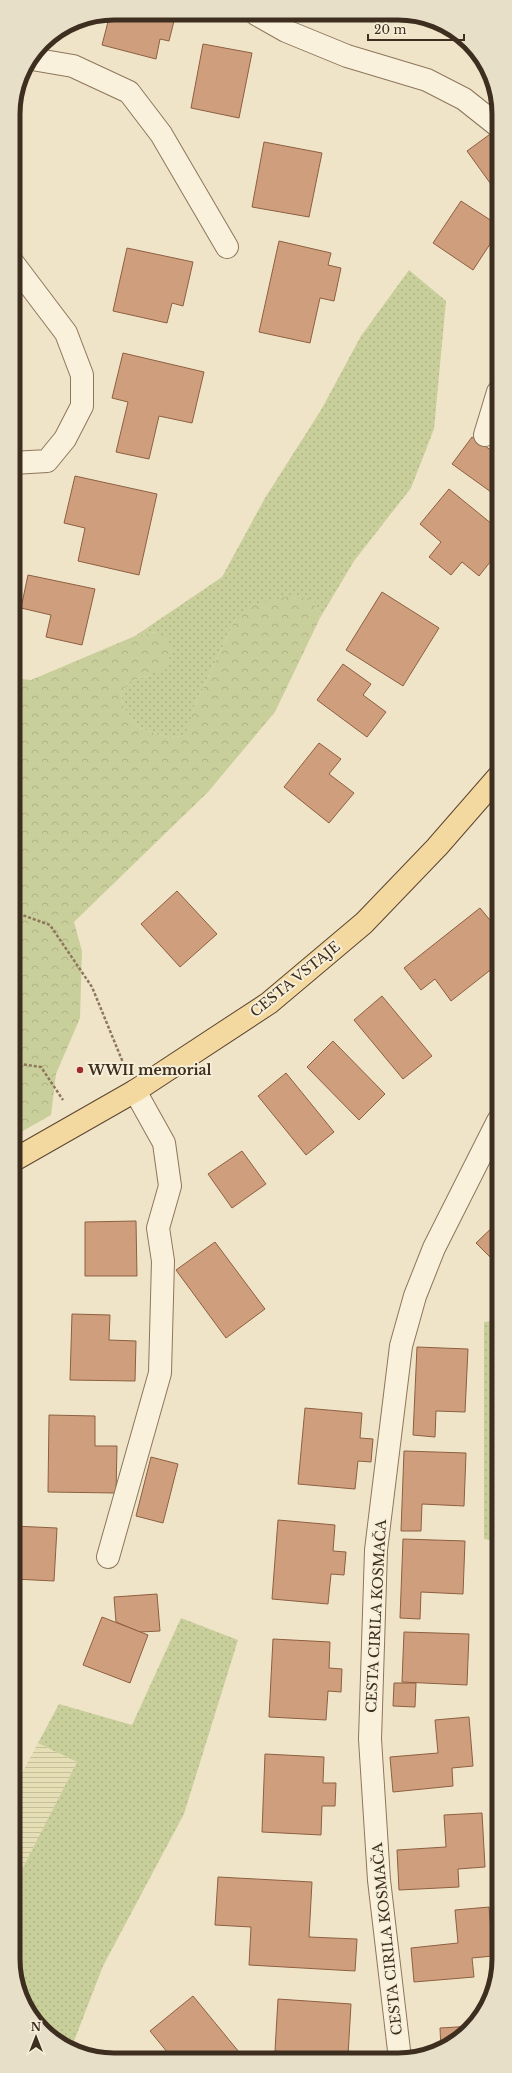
<svg xmlns="http://www.w3.org/2000/svg" width="512" height="2073" font-family="'Libre Baskerville',serif">
  <defs>
    <pattern id="farmland-rules" width="6" height="5" patternUnits="userSpaceOnUse"><rect width="6" height="5" fill="#e6deb5"/><path d="M0 2.5h6" fill="none" stroke="#c6bf9b"/></pattern>
    <pattern id="grass-dots" width="8" height="8" patternUnits="userSpaceOnUse"><rect width="8" height="8" fill="#c9cf9b"/><path d="M2 2h.1M6 6h.1" fill="none" stroke="#aeb285" stroke-width="1.8" stroke-linecap="round"/></pattern>
    <pattern id="forest-crowns" width="20" height="18" patternUnits="userSpaceOnUse"><rect width="20" height="18" fill="#c9cf9b"/><path d="M2 6a3 3 0 1 1 6 0M12 15a3 3 0 1 1 6 0" fill="none" stroke="#aeb285"/></pattern>
  </defs>
  <rect width="100%" height="100%" fill="#f0e4c8"/>
  <polygon fill="url(#farmland-rules)" points="38,1743 77,1762 14,1885 14,1788"/>
  <g fill="url(#grass-dots)">
    <polygon points="409,270 446,301 434,429 411,488 354,561 320,618 313,600 236,618 195,705 186,735 170,738 139,728 124,708 121,694 128,682 150,675 156,632 135,636 222,577 265,498 321,410 361,336"/>
    <polygon points="499,1320 499,1542 484,1539 484,1322"/>
    <polygon points="181,1618 238,1640 184,1814 103,1966 71,2049 64,2046 38,2026 14,1972 14,1885 77,1762 38,1743 59,1704 132,1725"/>
  </g>
  <polygon fill="url(#forest-crowns)" points="294,595 313,600 320,618 275,712 208,792 74,922 82,951 80,1018 56,1074 51,1115 14,1136 13,678 31,680 135,636 156,632 167,638 172,651 166,667 150,675 128,682 121,694 124,708 139,728 170,738 185,735 195,705 236,618 251,605"/>
  <g fill="#cf9f7d" stroke="#8d5f41">
    <polygon points="114,13 176,13 169,41 160,39 156,59 102,45 110,14"/>
    <polygon points="203,44 252,53 239,118 191,108"/>
    <polygon points="493,132 498,140 498,194 467,151"/>
    <polygon points="264,142 322,153 309,217 252,207"/>
    <polygon points="461,201 498,225 498,232 473,270 433,243"/>
    <polygon points="279,241 331,253 328,265 341,268 334,301 320,298 310,343 259,332"/>
    <polygon points="127,248 193,262 183,306 172,303 167,323 113,311"/>
    <polygon points="123,353 204,372 192,423 159,416 149,459 116,452 128,402 112,398"/>
    <polygon points="472,437 495,453 498,448 498,497 452,464"/>
    <polygon points="75,476 157,494 139,575 78,561 85,528 64,523"/>
    <polygon points="449,489 498,529 498,552 479,576 462,562 451,575 429,557 441,542 420,524"/>
    <polygon points="28,575 95,589 82,645 46,637 51,615 21,608"/>
    <polygon points="382,592 439,628 403,686 346,650"/>
    <polygon points="343,664 371,684 363,695 386,712 367,737 317,700"/>
    <polygon points="319,743 341,759 329,774 354,793 329,823 284,787"/>
    <polygon points="177,891 217,934 180,967 141,924"/>
    <polygon points="480,908 498,930 498,964 451,1001 435,979 421,990 404,968"/>
    <polygon points="382,996 432,1056 403,1079 354,1020"/>
    <polygon points="333,1041 385,1094 359,1120 307,1067"/>
    <polygon points="286,1073 334,1132 306,1155 258,1096"/>
    <polygon points="242,1151 266,1184 232,1208 208,1174"/>
    <polygon points="136,1221 137,1276 85,1276 85,1222"/>
    <polygon points="499,1221 499,1266 476,1243"/>
    <polygon points="215,1242 265,1309 226,1338 176,1270"/>
    <polygon points="72,1314 110,1315 109,1340 136,1341 135,1381 70,1380"/>
    <polygon points="417,1347 468,1349 465,1412 436,1411 435,1437 413,1435"/>
    <polygon points="305,1408 362,1413 360,1438 373,1439 371,1462 358,1461 355,1489 298,1484"/>
    <polygon points="49,1415 95,1416 95,1446 117,1446 116,1493 48,1492"/>
    <polygon points="404,1451 466,1453 464,1506 422,1504 421,1531 401,1531"/>
    <polygon points="151,1457 178,1464 163,1523 136,1516"/>
    <polygon points="278,1520 335,1525 333,1551 346,1552 344,1575 331,1574 328,1604 272,1599"/>
    <polygon points="14,1526 57,1528 54,1581 14,1579"/>
    <polygon points="403,1539 465,1541 463,1594 421,1592 420,1619 400,1618"/>
    <polygon points="157,1594 160,1631 140,1632 116,1622 114,1597"/>
    <polygon points="102,1617 148,1635 130,1683 83,1665"/>
    <polygon points="404,1632 469,1634 467,1685 402,1682"/>
    <polygon points="273,1639 330,1642 329,1668 342,1669 341,1692 328,1691 326,1720 269,1717"/>
    <polygon points="394,1683 416,1683 415,1707 393,1706"/>
    <polygon points="469,1717 473,1766 452,1768 453,1786 393,1792 390,1757 438,1753 435,1720"/>
    <polygon points="265,1754 324,1757 323,1783 336,1783 335,1806 322,1806 321,1835 262,1832"/>
    <polygon points="482,1813 485,1867 458,1869 459,1887 399,1890 397,1850 446,1847 444,1815"/>
    <polygon points="218,1877 312,1882 309,1937 357,1939 355,1971 249,1965 251,1927 215,1925"/>
    <polygon points="489,1907 493,1956 472,1958 474,1977 414,1982 411,1948 458,1943 455,1910"/>
    <polygon points="193,1996 239,2052 231,2058 172,2058 150,2031"/>
    <polygon points="278,1999 351,2004 348,2056 275,2051"/>
    <polygon points="474,2026 448,2047 441,2049 440,2028"/>
  </g>
  <g fill="none" stroke-linecap="round" stroke-linejoin="round">
    <defs>
      <g id="minor">
        <polyline points="256,14 286,31 347,56 427,80 464,99 498,126"/>
        <polyline points="32,59 73,66 129,92 161,134 227,247"/>
        <polyline points="13,263 66,333 82,375 82,406 65,439 47,461 13,463"/>
        <polyline points="485,435 498,392"/>
        <polyline points="108,1557 160,1373 163,1261 158,1228 170,1186 164,1143 135,1091"/>
        <polyline points="400,2059 379,1880 370,1739 376,1550 401,1346 415,1296 434,1248 498,1121"/>
      </g>
      <polyline id="major" points="14,1160 135,1091 269,1003 364,923 437,847 498,777"/>
    </defs>
    <use href="#minor" stroke="#8d765c" stroke-width="24"/>
    <use href="#major" stroke="#5b4430" stroke-width="24"/>
    <g stroke="#8d765c" stroke-width="2.5" stroke-dasharray="3 2" stroke-linecap="butt">
      <polyline points="14,912 50,925 92,987 124,1065"/>
      <polyline points="14,1063 41,1067 63,1100"/>
    </g>
    <use href="#minor" stroke="#faf1dc" stroke-width="22"/>
    <use href="#major" stroke="#f3d9a0" stroke-width="22"/>
  </g>
  <circle fill="#9e2a2b" stroke="#f7eed8" stroke-width="1.5" cx="80" cy="1070" r="4"/>
  <g text-anchor="middle" dominant-baseline="central" stroke-width="4" stroke-linejoin="round" paint-order="stroke">
    <g font-size="14" fill="#3d2e20" stroke="#f7eed8">
      <text transform="translate(295 979) rotate(-39)">CESTA VSTAJE</text>
      <text transform="translate(376 1616) rotate(-87)">CESTA CIRILA KOSMAČA</text>
      <text transform="translate(387 1939) rotate(-96)">CESTA CIRILA KOSMAČA</text>
    </g>
    <g font-size="14" font-weight="bold" fill="#3d2e20" stroke="#f7eed8" text-anchor="start">
      <text x="88" y="1070">WWII memorial</text>
    </g>
  </g>
  <path d="M0 0H512V2073H0ZM114 20H398A94 94 0 0 1 492 114V1959A94 94 0 0 1 398 2053H114A94 94 0 0 1 20 1959V114A94 94 0 0 1 114 20Z" fill="#e8dfc9" fill-rule="evenodd"/>
  <path fill="none" stroke="#3d2e20" stroke-width="5" d="M114 20H398A94 94 0 0 1 492 114V1959A94 94 0 0 1 398 2053H114A94 94 0 0 1 20 1959V114A94 94 0 0 1 114 20Z"/>
  <g transform="translate(36 2037)" stroke="#f7eed8" stroke-width="3" paint-order="stroke">
  <path d="M0-3L7 15L0 10L-7 15Z" fill="#3d2e20"/>
  <text y="-6" font-size="11" font-weight="bold" text-anchor="middle" fill="#3d2e20">N</text>
  </g>
  <path d="M368 34v6h96v-6" fill="none" stroke="#3d2e20" stroke-width="2"/>
  <text x="374" y="34" font-size="12" fill="#3d2e20" stroke="#f7eed8" stroke-width="3" paint-order="stroke">20 m</text>
</svg>
